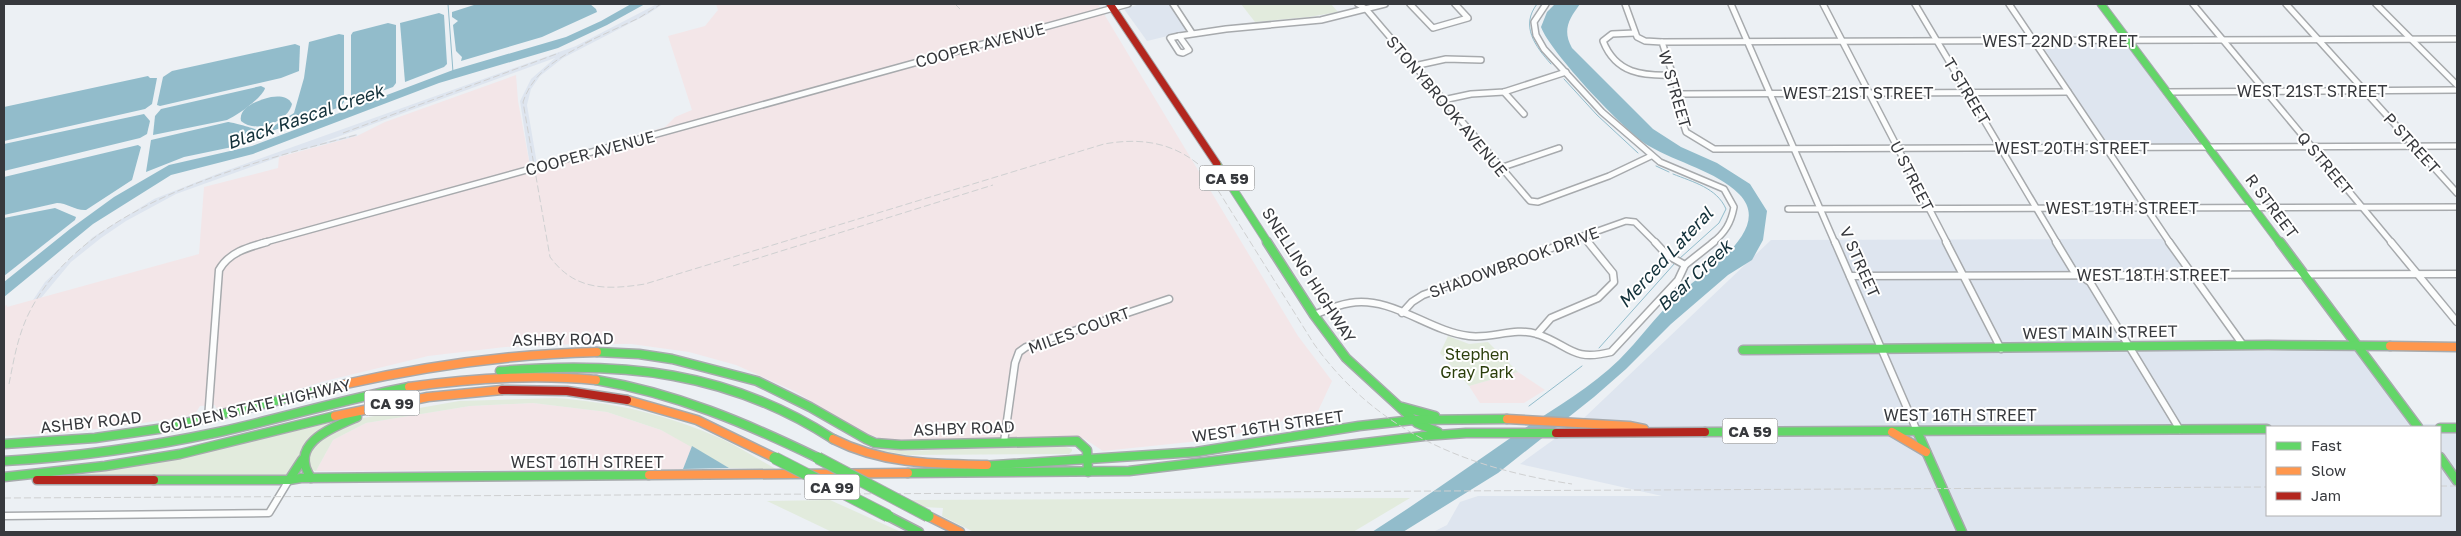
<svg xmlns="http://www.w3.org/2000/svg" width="2461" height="536" font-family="'Golos Text',sans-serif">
  <rect width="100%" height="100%" fill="#ecf0f4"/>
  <g fill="#dee5ef" fill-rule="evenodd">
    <polygon points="657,4 663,4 648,14 563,58 540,76 531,89 527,105 537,164 530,166 520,101 531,79 555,58 321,143 357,134 357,136 290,153 176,194 126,221 101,238 71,262 41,298 33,300 45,282 93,237 154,199 217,174 576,46"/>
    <polygon points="1140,4 1169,4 1186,29 1184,32 1147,41 1124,9"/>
    <polygon points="2126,44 2199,144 2106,143 2042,45"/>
    <path d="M2162,239L2185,272L2093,280L2136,351H2357L2421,424H2457V532H1433L1447,525L1460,502L1478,496H1662L1520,464L1585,417L1771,240ZM2267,427H2440V515H2267Z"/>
  </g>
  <g fill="#f3e6e8">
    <polygon points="716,4 1098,4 1298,336 1332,381 1318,411 1219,439 1103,451 1083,438 1071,437 895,440 879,438 863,432 794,391 736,365 689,352 631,344 578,344 505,347 428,356 325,381 251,404 221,409 216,408 215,405 200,406 195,414 173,419 65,433 4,436 4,306 7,305 7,307 199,254 204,187 278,168 279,157 357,136 385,122 516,75 518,101 530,166 665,127 675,117 692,110 668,36 705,26 718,10"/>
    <polygon points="1518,372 1545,390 1524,403 1480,403 1469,386"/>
    <polygon points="533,403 607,412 661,430 692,446 683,469 316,471 333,440 366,423 470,406"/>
  </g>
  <g fill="#e2ebdd">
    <polygon points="1241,4 1331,4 1338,12 1309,17 1255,22"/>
    <polygon points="1448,336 1469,344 1488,342 1518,372 1469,386 1440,353"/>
    <path d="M555,398C613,402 669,415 722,439C741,448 758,459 776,469L729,468L661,430L607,412L533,403L470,406L366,423L333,440L316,471L311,470C296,448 347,423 363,418L459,401Z"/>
    <polygon points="333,422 286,476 75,476 172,460"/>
    <polygon points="1061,445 1072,449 1072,451 1069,454 908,455 866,448 908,451"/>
    <polygon points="1410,498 1353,532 974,532 942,516 943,508 922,507 908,500"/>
    <polygon points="830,500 901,532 832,532 767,501"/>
  </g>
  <g fill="#92bccb">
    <polygon points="477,4 590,4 596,9 597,12 542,37 461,61 462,57 456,51 453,25 458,21 452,17 452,12"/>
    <polygon points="631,4 645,4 607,25 558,48 439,83 253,154 171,175 93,224 4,297 4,282 70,229 114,197 169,165 252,146 453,70 566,37 601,21"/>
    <path d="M1555,4H1580C1569,19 1562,30 1572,48L1653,129L1681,147L1717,163L1750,184L1767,211L1763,240L1752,260L1728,275L1671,324L1626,369L1594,397L1498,473L1403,532H1372C1422,500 1470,466 1519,432C1552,410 1590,388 1619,360C1639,340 1656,316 1677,296C1698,275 1776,231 1739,194C1716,171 1678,163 1649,146C1625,132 1550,52 1541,27L1547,12Z"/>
    <polygon points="439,13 444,15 447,64 444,67 405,82 400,23"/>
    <polygon points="388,23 396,25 396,83 393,87 354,101 351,99 351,35 353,32"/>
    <polygon points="339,34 344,35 344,102 340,107 269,132 269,129 294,113 304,78 309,42"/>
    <polygon points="295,44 300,46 299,71 281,78 160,106 157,105 163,77 172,71"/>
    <polygon points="148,76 150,78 157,78 152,104 145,109 4,141 4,107"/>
    <path d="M261,86L265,88C263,97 237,116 227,120L153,135L155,116L161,109Z"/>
    <path d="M271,97C279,96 288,96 292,104C288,122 255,134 241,121C238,106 260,100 271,97Z"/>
    <polygon points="144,114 150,121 147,134 140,138 4,171 4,144"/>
    <path d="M228,122C232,122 261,130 264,133L260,139L237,146L184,157L146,172L151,140Z"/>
    <path d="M138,145L141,147L132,180L86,210C76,211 67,203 57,203L4,215V177Z"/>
    <polygon points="55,208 76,217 75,220 4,276 4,218"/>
    <polygon points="692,446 729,468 683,469"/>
  </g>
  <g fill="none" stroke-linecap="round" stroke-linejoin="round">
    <g stroke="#92bccb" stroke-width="1">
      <polyline points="448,4 453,72"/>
      <path d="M1537,4C1520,26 1535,46 1551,64"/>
      <polyline points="1564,79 1597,115 1638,153"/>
      <polyline points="1656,166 1669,172"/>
      <path d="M1673,174C1693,182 1717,188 1726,209L1719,223L1679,259"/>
      <polyline points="1599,348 1675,263"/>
      <polyline points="1529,406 1582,366"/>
    </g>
    <defs>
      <g id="street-far1">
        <polyline points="1173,4 1192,33"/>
        <polyline points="1358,4 1366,9 1530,201 1538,202 1609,176 1651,156"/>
        <polyline points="1410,4 1433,28 1468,18 1455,4"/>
        <path d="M1546,4L1534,22L1536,35L1544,49L1602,112L1660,162L1724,189L1734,207C1731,223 1725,233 1712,243"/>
        <polyline points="1625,4 1637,37 1645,41 1662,42 1679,94 1677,103 1686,132 1714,149 2457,146"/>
        <polyline points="1731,4 1835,243"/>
        <polyline points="1823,4 1947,243"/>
        <polyline points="1915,4 2057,243"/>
        <polyline points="2009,4 2170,243"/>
        <polyline points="2193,4 2392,243"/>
        <polyline points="2286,4 2457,193"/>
        <polyline points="2376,4 2457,85"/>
        <path d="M1635,33L1612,34L1603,41C1616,74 1643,76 1673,75"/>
        <polygon points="1179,36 1189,50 1183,53 1179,52 1170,38"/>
        <polyline points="1179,36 1226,29 1321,20 1385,4"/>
        <polyline points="1662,42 2457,39"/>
        <polyline points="1414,66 1446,59 1481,60"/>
        <polyline points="1504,92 1524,114"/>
        <polyline points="2167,92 2457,90"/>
        <polyline points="1679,94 2068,92"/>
        <polyline points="1443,100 1471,94 1504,92 1566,72"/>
        <polyline points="1500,168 1559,148"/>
        <polyline points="1788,209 2457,207"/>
        <polyline points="1583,236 1589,243"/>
        <polyline points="262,243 1128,4"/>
        <polyline points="1564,243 1626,221 1635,222 1656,243"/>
      </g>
      <g id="street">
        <polyline points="1655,242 1667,255 1685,265"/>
        <polyline points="1835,242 1917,431"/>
        <polyline points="1946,242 2001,349"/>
        <polyline points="2056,242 2073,270 2090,282 2180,430"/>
        <polyline points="2169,242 2243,345"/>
        <polyline points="2391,242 2457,322"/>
        <polyline points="1850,276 2457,274"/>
        <polyline points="1402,313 1412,302 1423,295 1568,242"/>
        <path d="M1314,315C1326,310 1337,305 1350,303C1393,296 1428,331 1469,336C1492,339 1514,327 1537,334C1570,345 1571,362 1611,352L1678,280L1685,265L1714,242"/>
        <polyline points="1537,334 1551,318 1598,298 1614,282 1613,273 1588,242"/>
        <path d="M208,419L219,270C229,252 249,247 267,242"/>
        <polyline points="1004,442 1015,363 1019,352 1026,347 1169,299"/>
        <polyline points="4,516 269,513 289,480"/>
      </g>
      <g id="fast-far1">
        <polyline points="2101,4 2280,243"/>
        <polyline points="1217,164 1268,243"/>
      </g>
      <g id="fast">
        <polyline points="1267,242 1314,315 1346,358 1417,423 1438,432"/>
        <polyline points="2280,242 2418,427"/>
        <polyline points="1743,350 2268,345 2390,346"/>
        <polyline points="597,352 639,354 672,359 757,381 810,407 866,439 875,443 901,445 1077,441 1087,450 1088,472"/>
        <path d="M500,371C622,361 728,371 833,439"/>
        <path d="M596,380C675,393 746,423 818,458"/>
        <polyline points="1402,407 1435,416"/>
        <polyline points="2440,428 2457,428"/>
        <polyline points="1917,431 1962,532"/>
        <polyline points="1705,432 2267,429"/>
        <polyline points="4,444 95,438 165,428 341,385"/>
        <polyline points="2440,457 2457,481"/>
        <path d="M4,461C77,457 148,447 219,432C283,418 345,399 409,387"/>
        <polyline points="981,466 1196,452 1359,426 1413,420 1507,419"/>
        <polyline points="908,473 1129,471 1424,436 1466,433 1556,433"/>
        <polyline points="4,477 105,466 180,454 335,416"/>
        <path d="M311,478C288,444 331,428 357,417"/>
        <polyline points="154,480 289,480 302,460"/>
        <polyline points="289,480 301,478 649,475"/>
        <polyline points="888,516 919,532"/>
      </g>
      <g id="slow">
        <polyline points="2390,346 2457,347"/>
        <path d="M341,385C426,366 510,354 597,352"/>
        <path d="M409,387C472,378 533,374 596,380"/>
        <polyline points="627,400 697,420 775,458"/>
        <polyline points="335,416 428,397 502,390"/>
        <polyline points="1507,419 1629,426 1644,429"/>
        <polyline points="1892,432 1926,452"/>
        <path d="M833,439C882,464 933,464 987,465"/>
        <polyline points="649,475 908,473"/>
        <polyline points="928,516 960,532"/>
      </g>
      <polyline id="jam-far1" points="1110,4 1217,164"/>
      <g id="jam">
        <polyline points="502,390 567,391 627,400"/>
        <polyline points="1556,433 1705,432"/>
        <polyline points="37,480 154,480"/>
      </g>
    </defs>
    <use href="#street-far1" stroke="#a7aaad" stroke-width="8"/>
    <use href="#street" stroke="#a7aaad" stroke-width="9"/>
    <use href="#fast-far1" stroke="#a7aaad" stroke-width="9"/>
    <use href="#fast" stroke="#a7aaad" stroke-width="11"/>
    <use href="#slow" stroke="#a7aaad" stroke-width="11"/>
    <use href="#jam-far1" stroke="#a7aaad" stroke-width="9"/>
    <use href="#jam" stroke="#a7aaad" stroke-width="11"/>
    <use href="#street-far1" stroke="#fcfdfd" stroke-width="5"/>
    <use href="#street" stroke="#fcfdfd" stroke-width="6"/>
    <use href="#fast-far1" stroke="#63d668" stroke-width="7"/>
    <use href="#fast" stroke="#63d668" stroke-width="8"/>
    <use href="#slow" stroke="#ff974d" stroke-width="8"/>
    <use href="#jam-far1" stroke="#b3261e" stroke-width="7"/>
    <use href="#jam" stroke="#b3261e" stroke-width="8"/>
    <g stroke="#cfd0d1" stroke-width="1" stroke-dasharray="7 3" stroke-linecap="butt">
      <polyline points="955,4 960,9"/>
      <path d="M592,40C563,56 534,69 523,102L550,257C575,291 607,290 645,284L1104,144C1143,137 1177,143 1206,171L1314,344C1378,433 1467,468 1572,484"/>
      <polyline points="585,43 639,18 661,4"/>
      <polyline points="343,133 559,53"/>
      <polyline points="733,266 993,185"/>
      <path d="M9,384C14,359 18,334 30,311C86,202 247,164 356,135"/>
      <polyline points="2440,486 2457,486"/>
      <polyline points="4,498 2267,487"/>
    </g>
    <defs>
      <g id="fast-bridge">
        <polyline points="775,458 888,516"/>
        <polyline points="818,458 928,516"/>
      </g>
    </defs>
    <use href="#fast-bridge" stroke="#a7aaad" stroke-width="13" stroke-linecap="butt"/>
    <use href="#fast-bridge" stroke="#63d668" stroke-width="11"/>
  </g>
  <g text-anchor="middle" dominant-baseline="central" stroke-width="4" stroke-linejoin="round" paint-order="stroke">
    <g fill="#fff" stroke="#737477" stroke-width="1">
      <rect x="1199.5" y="165.5" width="55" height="25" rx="4"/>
      <rect x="364.5" y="390.5" width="55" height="25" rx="4"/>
      <rect x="1722.5" y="418.5" width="55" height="25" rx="4"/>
      <rect x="804.5" y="474.5" width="55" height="25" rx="4"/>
    </g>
    <g font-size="15" font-weight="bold" fill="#37393d">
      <text x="1227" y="178">CA 59</text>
      <text x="392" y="403">CA 99</text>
      <text x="1750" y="431">CA 59</text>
      <text x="832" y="487">CA 99</text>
    </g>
    <g font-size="16" fill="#37393d" stroke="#fff">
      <text x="2060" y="41">WEST 22ND STREET</text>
      <text transform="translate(980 45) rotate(-15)">COOPER AVENUE</text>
      <text transform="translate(1675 89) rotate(74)">W STREET</text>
      <text transform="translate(1967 91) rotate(59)">T STREET</text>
      <text x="2312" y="91">WEST 21ST STREET</text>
      <text x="1858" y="93">WEST 21ST STREET</text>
      <text transform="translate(1447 106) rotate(50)">STONYBROOK AVENUE</text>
      <text transform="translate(2412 143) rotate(48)">P STREET</text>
      <text x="2072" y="148">WEST 20TH STREET</text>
      <text transform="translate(590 153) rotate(-15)">COOPER AVENUE</text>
      <text transform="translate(2325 163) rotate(50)">Q STREET</text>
      <text transform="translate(1912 176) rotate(63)">U STREET</text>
      <text transform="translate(2272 206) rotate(53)">R STREET</text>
      <text x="2122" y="208">WEST 19TH STREET</text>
      <text transform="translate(1514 262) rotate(-20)">SHADOWBROOK DRIVE</text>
      <text transform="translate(1860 262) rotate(66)">V STREET</text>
      <text transform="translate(1309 275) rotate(57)">SNELLING HIGHWAY</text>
      <text x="2153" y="275">WEST 18TH STREET</text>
      <text transform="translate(1079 330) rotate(-20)">MILES COURT</text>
      <text transform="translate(2100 332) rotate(-1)">WEST MAIN STREET</text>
      <text transform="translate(563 339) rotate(-1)">ASHBY ROAD</text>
      <text transform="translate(255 406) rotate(-13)">GOLDEN STATE HIGHWAY</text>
      <text x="1960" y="415">WEST 16TH STREET</text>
      <text transform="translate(91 422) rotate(-6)">ASHBY ROAD</text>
      <text transform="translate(1268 426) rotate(-8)">WEST 16TH STREET</text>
      <text transform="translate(964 428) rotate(-2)">ASHBY ROAD</text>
      <text x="587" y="462">WEST 16TH STREET</text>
    </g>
    <g font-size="16" fill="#2b3e0b" stroke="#fff">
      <text x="1477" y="354">Stephen<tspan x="1477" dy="18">Gray Park</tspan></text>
    </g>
    <g font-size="18" font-style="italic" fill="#13313a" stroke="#fff">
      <text transform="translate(305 116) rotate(-19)">Black Rascal Creek</text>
      <text transform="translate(1665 257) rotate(-47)">Merced Lateral</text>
      <text transform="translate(1694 275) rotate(-43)">Bear Creek</text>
    </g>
  </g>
  <rect width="2461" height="536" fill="none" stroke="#37393d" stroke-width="10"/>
  <rect x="2266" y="426" width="175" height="90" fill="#ffffff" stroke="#afb0b1"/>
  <rect x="2276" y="442" width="25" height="8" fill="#63d668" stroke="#afb0b1"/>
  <text x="2311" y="451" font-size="15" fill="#37393d">Fast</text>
  <rect x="2276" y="467" width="25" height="8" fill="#ff974d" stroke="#afb0b1"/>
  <text x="2311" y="476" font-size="15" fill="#37393d">Slow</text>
  <rect x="2276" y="492" width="25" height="8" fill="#b3261e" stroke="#afb0b1"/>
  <text x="2311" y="501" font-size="15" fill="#37393d">Jam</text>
</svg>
